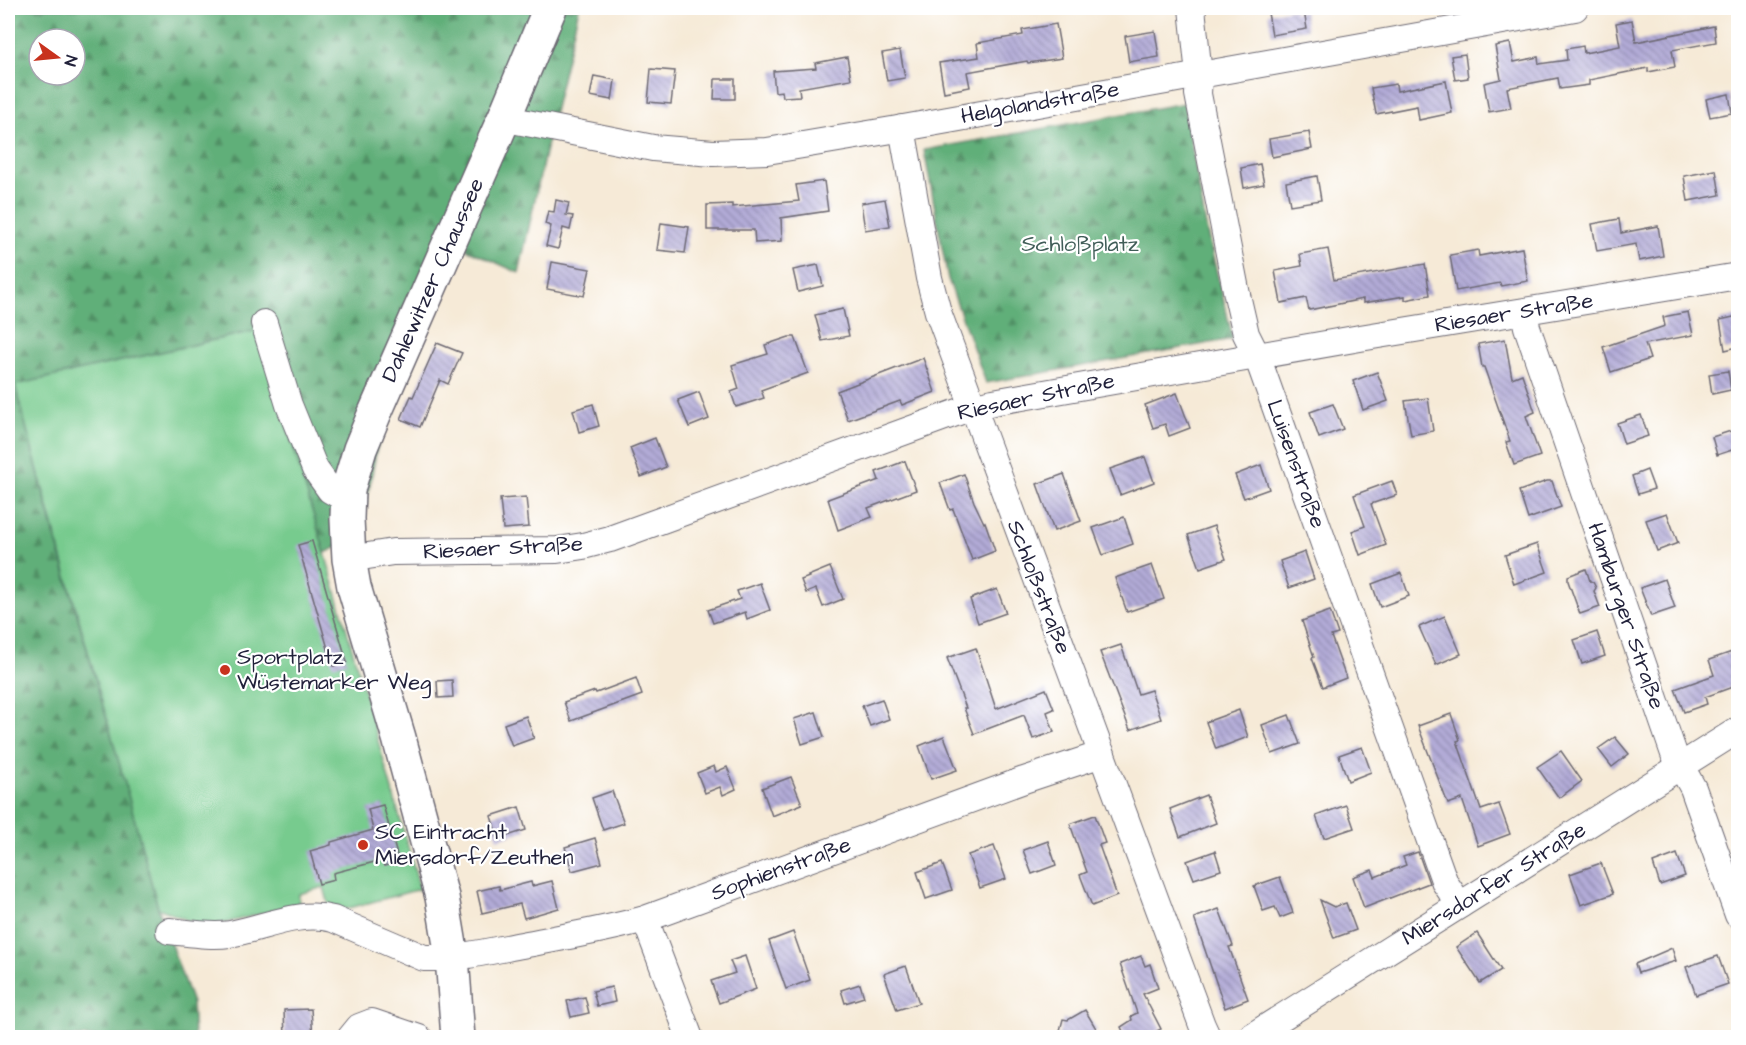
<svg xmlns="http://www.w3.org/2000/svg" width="1746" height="1045" font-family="'Architects Daughter',sans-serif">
  <defs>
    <pattern id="forest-firs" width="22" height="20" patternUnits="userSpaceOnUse" patternTransform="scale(1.5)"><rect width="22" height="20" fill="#61af79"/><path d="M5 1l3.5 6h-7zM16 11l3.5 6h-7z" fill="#508e64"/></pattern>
    <pattern id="building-back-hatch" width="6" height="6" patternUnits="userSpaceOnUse" patternTransform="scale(1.5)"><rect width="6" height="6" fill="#b2abd7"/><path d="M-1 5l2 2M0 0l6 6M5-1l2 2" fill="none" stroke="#908bb0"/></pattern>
  </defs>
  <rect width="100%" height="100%" fill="#fff"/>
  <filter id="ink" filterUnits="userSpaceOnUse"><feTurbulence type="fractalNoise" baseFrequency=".0167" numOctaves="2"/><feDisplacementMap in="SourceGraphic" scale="12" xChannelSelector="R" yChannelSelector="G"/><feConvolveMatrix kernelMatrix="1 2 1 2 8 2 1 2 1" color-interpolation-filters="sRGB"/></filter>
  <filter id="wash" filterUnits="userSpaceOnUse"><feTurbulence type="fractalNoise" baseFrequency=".008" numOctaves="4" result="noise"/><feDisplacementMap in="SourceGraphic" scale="24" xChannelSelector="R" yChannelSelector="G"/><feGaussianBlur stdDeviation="1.35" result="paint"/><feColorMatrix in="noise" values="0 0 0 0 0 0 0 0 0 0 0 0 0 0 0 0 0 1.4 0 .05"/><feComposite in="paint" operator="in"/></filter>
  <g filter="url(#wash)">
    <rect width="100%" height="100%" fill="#f6ead7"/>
    <path fill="#77cb8e" stroke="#4c7664" stroke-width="1.5" d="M258,330L325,553L420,889L331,913L324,887L299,894V904L206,928L158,908C112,733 61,560 15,385Z"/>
    <g fill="url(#forest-firs)" stroke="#42685a" stroke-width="1.5" fill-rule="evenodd">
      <path d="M8,8H579L552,121L519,273L462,247L377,448L360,537L325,553L258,330L15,385L56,540L126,787L158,908L192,1003L194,1037H8ZM39,39H75V75H39Z"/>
      <polygon points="1184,103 1207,232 1233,339 986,383 948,279 924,150"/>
    </g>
    <g id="blocks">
      <g fill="url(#building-back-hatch)">
        <polygon points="1294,9 1294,13 1304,11 1307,29 1272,35 1268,13"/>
        <polygon points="1632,20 1636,42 1714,26 1716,42 1672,50 1675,67 1648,72 1648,68 1589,80 1589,85 1560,89 1558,78 1507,88 1511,108 1489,112 1484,83 1501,79 1495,46 1510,43 1514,62 1538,57 1539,64 1567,60 1566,49 1583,46 1584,53 1620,46 1616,23"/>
        <polygon points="1056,24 1062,58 1028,63 1027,61 967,72 970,87 944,92 939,63 979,57 977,43 1023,35 1022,30"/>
        <polygon points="1155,31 1159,57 1129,62 1125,36"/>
        <polygon points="900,50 905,78 887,81 882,53"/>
        <polygon points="1465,54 1468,78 1455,80 1451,56"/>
        <polygon points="847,57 851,79 799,88 800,96 783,97 782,91 775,92 773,71 816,68 815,63"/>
        <polygon points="651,69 675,71 671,104 648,102"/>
        <polygon points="594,76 615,80 612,100 590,96"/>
        <polygon points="715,79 735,79 735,99 714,99"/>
        <polygon points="1446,81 1452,113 1419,120 1417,106 1376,114 1371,88 1396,84 1397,91"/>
        <polygon points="1729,94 1732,113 1710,117 1706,99"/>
        <polygon points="1309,132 1312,149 1272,157 1269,139"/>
        <polygon points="1260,164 1264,184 1244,188 1241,168"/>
        <polygon points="1716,170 1720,195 1688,201 1684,176"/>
        <polygon points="1317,176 1321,200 1290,205 1286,182"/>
        <polygon points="824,181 828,211 781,218 782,241 755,243 754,230 707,230 707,205 732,204 732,207 799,201 796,185"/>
        <polygon points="885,199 890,226 865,230 861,203"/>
        <polygon points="556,200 569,203 566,215 573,216 570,230 563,228 558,249 546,246 551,226 545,224 548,211 554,212"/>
        <polygon points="1619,219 1621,233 1658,226 1663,256 1639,261 1636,244 1597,251 1592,224"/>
        <polygon points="661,223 689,227 685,253 657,250"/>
        <polygon points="1522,248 1528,281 1501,286 1500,283 1456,291 1450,255 1478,250 1479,256"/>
        <polygon points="1328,249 1334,280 1425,264 1430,295 1405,300 1405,296 1363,303 1363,299 1309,310 1306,298 1281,303 1275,271 1302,266 1300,254"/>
        <polygon points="552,262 590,269 584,296 547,289"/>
        <polygon points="818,265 823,286 798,292 793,270"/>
        <polygon points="843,309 849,336 822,341 815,315"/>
        <polygon points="1688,312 1693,335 1645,344 1650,359 1611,372 1603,347 1665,326 1663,317"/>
        <polygon points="1738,316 1738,347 1725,350 1720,320"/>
        <polygon points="789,337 795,337 808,373 761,390 764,398 736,407 731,392 739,389 732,365 768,354 765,345"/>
        <polygon points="1505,339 1512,378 1522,374 1535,412 1526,416 1540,456 1514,465 1506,442 1510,441 1484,367 1482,367 1478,344"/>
        <polygon points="437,343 462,353 448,384 440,380 420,427 401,419 411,396 413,397"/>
        <polygon points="923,358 935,392 902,405 900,401 848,420 837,391"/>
        <polygon points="1728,371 1731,390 1712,394 1709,374"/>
        <polygon points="1377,372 1388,401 1363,410 1353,381"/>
        <polygon points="699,392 709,419 689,427 678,400"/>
        <polygon points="1177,393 1190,428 1169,436 1165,424 1153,428 1145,405"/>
        <polygon points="1428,398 1433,431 1411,435 1405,401"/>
        <polygon points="593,404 599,426 579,432 573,410"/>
        <polygon points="1333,404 1343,429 1319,438 1310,412"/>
        <polygon points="1641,415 1648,436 1624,444 1617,423"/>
        <polygon points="1734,430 1738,448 1717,455 1712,437"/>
        <polygon points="655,438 666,467 641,477 630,448"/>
        <polygon points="1145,457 1154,482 1120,495 1110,469"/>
        <polygon points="905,461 916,490 868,508 872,517 838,530 828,499 879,480 876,472"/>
        <polygon points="1261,465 1269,489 1244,498 1235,475"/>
        <polygon points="1647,470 1654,489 1638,494 1632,476"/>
        <polygon points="964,474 974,502 984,523 985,522 995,551 972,560 953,509 950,510 940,483"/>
        <polygon points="1064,474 1081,521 1054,531 1037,484"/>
        <polygon points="1392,481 1397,495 1371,504 1386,545 1360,555 1352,531 1365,526 1354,495"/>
        <polygon points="1547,481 1552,481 1561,507 1528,519 1519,491"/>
        <polygon points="526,497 529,527 503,529 500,499"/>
        <polygon points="1667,513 1678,543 1657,551 1646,520"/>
        <polygon points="1124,517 1133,544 1103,555 1093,528"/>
        <polygon points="1214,526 1226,559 1200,568 1188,535"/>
        <polygon points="312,541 347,662 333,666 298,545"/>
        <polygon points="1537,544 1547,572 1514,584 1505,555"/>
        <polygon points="1305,552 1314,579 1289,588 1280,561"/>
        <polygon points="1152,565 1164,599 1127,612 1115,578"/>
        <polygon points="830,567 843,599 823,607 816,589 806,593 801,580 809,577 808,576"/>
        <polygon points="1586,569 1590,581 1593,582 1596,588 1594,591 1600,607 1580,614 1568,581 1568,576"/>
        <polygon points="1401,573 1409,596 1380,607 1372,584"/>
        <polygon points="1665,579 1675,608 1651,616 1640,588"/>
        <polygon points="760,583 770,610 747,619 745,612 713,623 708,610 740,599 737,591"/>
        <polygon points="997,589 1006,613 978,623 970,599"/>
        <polygon points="1330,611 1338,634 1331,636 1346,678 1323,687 1312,658 1314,657 1302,621"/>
        <polygon points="1445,616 1461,654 1436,665 1419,627"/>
        <polygon points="1597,632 1605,656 1582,664 1574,640"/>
        <polygon points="1121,645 1138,694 1151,690 1161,719 1130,730 1100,652"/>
        <polygon points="976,648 996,709 1046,689 1054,709 1047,712 1054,732 1033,739 1024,715 974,734 964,708 966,708 947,658"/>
        <polygon points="1732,652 1734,656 1738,655 1738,685 1705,697 1707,704 1684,712 1675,689 1714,675 1709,660"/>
        <polygon points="636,678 642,695 571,721 564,702 595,691 596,693"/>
        <polygon points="452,680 453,697 438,698 437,681"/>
        <polygon points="882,699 889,719 870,726 862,706"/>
        <polygon points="1239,710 1248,737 1216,749 1206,722"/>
        <polygon points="816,712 824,737 802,744 794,719"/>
        <polygon points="1451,714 1460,740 1457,741 1481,810 1499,804 1510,834 1478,846 1462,799 1448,804 1418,726"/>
        <polygon points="1289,715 1300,744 1272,754 1262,725"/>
        <polygon points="526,716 534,738 512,746 504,724"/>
        <polygon points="944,736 957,770 931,779 919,746"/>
        <polygon points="1615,737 1629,754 1612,767 1598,749"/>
        <polygon points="1362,747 1371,772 1348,781 1339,755"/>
        <polygon points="1561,751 1582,781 1559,798 1537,767"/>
        <polygon points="714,766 716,772 727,767 736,789 723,795 720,787 705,793 697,773"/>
        <polygon points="791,777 802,804 772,816 762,788"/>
        <polygon points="612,791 624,823 603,830 592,798"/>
        <polygon points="1206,795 1216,823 1180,837 1170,809"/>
        <polygon points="383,805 399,862 384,866 382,860 333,873 334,880 319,884 310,851 331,845 331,842 373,830 368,809"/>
        <polygon points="1346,805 1354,828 1324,838 1316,816"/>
        <polygon points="519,807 526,830 498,839 491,816"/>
        <polygon points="1095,815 1105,843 1099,845 1117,896 1092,906 1080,875 1087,872 1070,824"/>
        <polygon points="595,838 602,863 572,871 565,847"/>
        <polygon points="1048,841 1056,865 1032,874 1023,850"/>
        <polygon points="994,846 1006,879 980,888 968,855"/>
        <polygon points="1215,851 1221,870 1194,879 1187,861"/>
        <polygon points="1418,852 1429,883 1364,908 1353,877 1372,870 1375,877 1406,865 1403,857"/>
        <polygon points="1677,854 1685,876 1660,885 1653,863"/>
        <polygon points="942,863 952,890 926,899 917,872"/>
        <polygon points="1601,863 1613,894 1581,905 1570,874"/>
        <polygon points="1280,877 1293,913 1280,918 1275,907 1263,911 1254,886"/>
        <polygon points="552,881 559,908 524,918 520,904 482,913 477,891 499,886 500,890 531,882 532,886"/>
        <polygon points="1320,900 1334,907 1346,903 1356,930 1334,938"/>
        <polygon points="1219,909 1233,946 1229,947 1248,999 1225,1008 1194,918"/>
        <polygon points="793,932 810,980 786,989 769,941"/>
        <polygon points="1477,933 1501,970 1480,983 1456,947"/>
        <polygon points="1672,948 1676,961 1638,973 1635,964"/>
        <polygon points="745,956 756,989 719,1003 711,981 735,973 730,961"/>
        <polygon points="1141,956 1145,966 1150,964 1158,988 1143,994 1161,1029 1143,1038 1126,1038 1121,1027 1132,1020 1131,1016 1137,1013 1120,964"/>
        <polygon points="1718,956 1728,984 1696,995 1686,967"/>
        <polygon points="906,966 919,1003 897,1010 884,974"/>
        <polygon points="860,984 864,997 845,1003 841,990"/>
        <polygon points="612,987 615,1002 597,1006 593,991"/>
        <polygon points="585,997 589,1013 571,1017 567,1001"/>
        <polygon points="311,1009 313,1038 285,1038 284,1010"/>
        <polygon points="1085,1010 1097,1030 1086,1038 1058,1038 1063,1019 1068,1020"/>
      </g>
    </g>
  </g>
  <g filter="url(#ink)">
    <use href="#blocks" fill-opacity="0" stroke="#6c6872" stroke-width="1.5"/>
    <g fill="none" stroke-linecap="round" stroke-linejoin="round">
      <defs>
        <g id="minor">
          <polyline points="1192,8 1199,75 1198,94 1237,295 1246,334 1257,356 1445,883 1460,905"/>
          <polyline points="505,116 517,121 653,148 713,153 767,151 892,130 1575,8"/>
          <polyline points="902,128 929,278 938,312 1202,1025 1208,1038"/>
          <polyline points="1524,312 1527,327 1674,754 1693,788 1738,915"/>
          <polyline points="264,323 289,405 315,469 330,490 347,500"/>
          <polyline points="349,559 393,552 557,550 583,546 610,539 972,407 993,402 1360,338 1738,276"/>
          <polyline points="645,919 690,1038"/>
          <path d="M169,931C189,933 211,937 230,934C264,928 299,910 333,919L424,958C457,959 490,951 522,945C563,937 605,930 645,919L1024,780L1102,754"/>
          <polyline points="350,1038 359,1027 372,1022 419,1038"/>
          <polyline points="1249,1038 1738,730"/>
        </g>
        <polyline id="major" points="458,1038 452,957 442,897 399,738 354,587 349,559 347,519 348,489 360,449 374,415 505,116 550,8"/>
      </defs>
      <use href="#minor" stroke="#6c6872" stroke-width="28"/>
      <use href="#major" stroke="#6c6872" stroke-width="36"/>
      <use href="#minor" stroke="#fff" stroke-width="26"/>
      <use href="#major" stroke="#fff" stroke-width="33"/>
    </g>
  </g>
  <g fill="#c8321e" stroke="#fff" stroke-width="2">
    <circle cx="225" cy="670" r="6"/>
    <circle cx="363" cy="845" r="6"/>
  </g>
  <g text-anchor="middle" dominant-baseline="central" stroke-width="4.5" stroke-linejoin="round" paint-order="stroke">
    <g font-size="22" fill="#22223b" stroke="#fff">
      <text transform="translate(1040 103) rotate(-10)">Helgolandstraße</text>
      <text transform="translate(433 280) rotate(-66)">Dahlewitzer Chaussee</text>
      <text transform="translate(1514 313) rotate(-9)">Riesaer Straße</text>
      <text transform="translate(1036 397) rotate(-12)">Riesaer Straße</text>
      <text transform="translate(1296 464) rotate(70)">Luisenstraße</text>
      <text transform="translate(503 548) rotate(-3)">Riesaer Straße</text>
      <text transform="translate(1039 587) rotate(69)">Schloßstraße</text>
      <text transform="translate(1626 616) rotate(71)">Hamburger Straße</text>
      <text transform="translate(781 869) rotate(-20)">Sophienstraße</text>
      <text transform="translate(1494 884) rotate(-32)">Miersdorfer Straße</text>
    </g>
    <g font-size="22" fill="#405d58" stroke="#fff">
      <text x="1080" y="244">Schloßplatz</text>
    </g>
    <g font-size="22" fill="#22223b" stroke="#fff" text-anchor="start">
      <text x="237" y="657">Sportplatz<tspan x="237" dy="25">Wüstemarker Weg</tspan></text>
      <text x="375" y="832">SC Eintracht<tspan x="375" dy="25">Miersdorf/Zeuthen</tspan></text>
    </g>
  </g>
  <rect width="1746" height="1045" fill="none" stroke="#fff" stroke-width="30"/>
  <g transform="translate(57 57) rotate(105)"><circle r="28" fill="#ffffff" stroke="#a7a7b1" stroke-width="1.5"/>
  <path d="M0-4.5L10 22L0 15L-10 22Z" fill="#c8321e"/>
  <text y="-9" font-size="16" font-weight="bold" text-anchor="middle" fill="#22223b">N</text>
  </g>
</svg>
